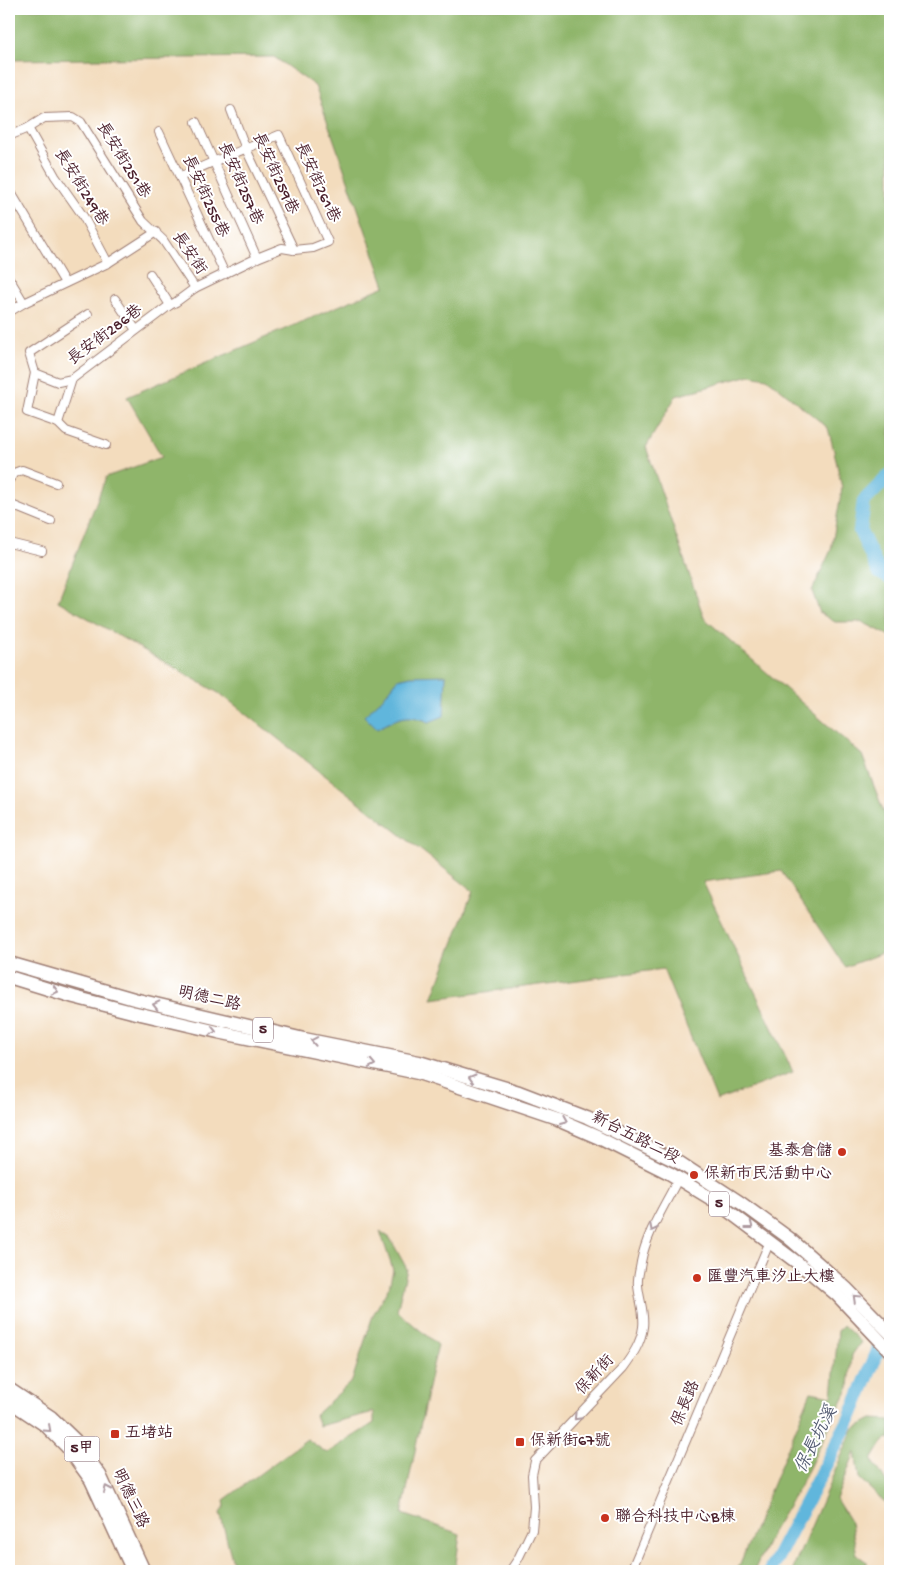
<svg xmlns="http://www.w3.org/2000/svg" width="899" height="1580" font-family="'Gochi Hand','LXGW WenKai TC',sans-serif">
  <rect width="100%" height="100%" fill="#fff"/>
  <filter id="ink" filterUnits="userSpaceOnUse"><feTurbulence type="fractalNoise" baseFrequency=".02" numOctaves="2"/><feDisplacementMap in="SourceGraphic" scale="10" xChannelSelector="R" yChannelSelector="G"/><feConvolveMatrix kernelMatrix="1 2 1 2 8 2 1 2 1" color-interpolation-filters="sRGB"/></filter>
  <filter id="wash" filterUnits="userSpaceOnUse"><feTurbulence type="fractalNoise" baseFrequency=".0096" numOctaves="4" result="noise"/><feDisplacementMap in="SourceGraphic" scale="20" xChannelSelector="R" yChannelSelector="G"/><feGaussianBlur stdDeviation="1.12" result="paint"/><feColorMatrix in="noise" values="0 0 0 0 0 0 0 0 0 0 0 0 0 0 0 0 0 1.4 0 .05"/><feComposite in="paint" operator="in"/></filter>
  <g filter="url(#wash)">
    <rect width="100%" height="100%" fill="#f3dcbd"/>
    <g fill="#8fb56a" stroke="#6c6a4a">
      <polygon points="9,9 890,9 890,636 862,622 835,622 820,613 812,591 831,550 842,488 834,451 828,428 767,378 750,375 676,396 646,447 704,618 862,755 890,828 890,950 845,967 781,871 703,882 793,1072 717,1101 663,969 432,999 473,891 222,695 58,601 106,477 162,457 127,397 385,286 315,86 274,57 9,60"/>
      <polygon points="380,1231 390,1238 407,1269 397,1311 438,1345 432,1369 402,1514 460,1534 455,1571 235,1571 220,1513 225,1506 224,1500 307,1439 327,1453 374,1423 374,1412 319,1426 315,1415 352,1381 373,1315 389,1287 393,1270"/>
      <polygon points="843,1325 861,1342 852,1355 849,1387 800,1486 772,1532 754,1571 737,1571 811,1392 832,1396 838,1331"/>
      <path d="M872,1419L890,1420V1439L887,1438L881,1445L872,1460C877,1468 892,1487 890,1497C890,1498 887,1503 886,1504L859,1478L855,1452L836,1499L851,1523L857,1555L867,1562V1571H792L853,1429Z"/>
    </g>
    <path fill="#60b6dc" stroke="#556a84" d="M446,675L444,716L429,722C406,712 398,718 377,729L364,716L383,698L398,679L411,676Z"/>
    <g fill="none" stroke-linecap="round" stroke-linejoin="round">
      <g stroke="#60b6dc" stroke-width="14">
        <polyline points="890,475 864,501 860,531 879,572 890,578"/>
        <polyline points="770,1571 851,1416 890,1322"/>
      </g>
    </g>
  </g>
  <g filter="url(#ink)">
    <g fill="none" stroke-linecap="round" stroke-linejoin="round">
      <defs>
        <g id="minor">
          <polyline points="231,110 246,149 294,250"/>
          <polyline points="196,122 257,258"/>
          <polyline points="28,128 55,176 83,216 108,263"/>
          <polyline points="159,132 225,274"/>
          <polyline points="9,136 28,128 44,118 73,117 81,122 143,221 163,240 195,288"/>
          <polyline points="9,189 65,283"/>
          <polyline points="150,274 170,305"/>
          <polyline points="9,278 24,303"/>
          <polyline points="115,299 136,330"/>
          <polyline points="9,312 24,303 108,263 156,232"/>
          <polyline points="35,373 29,353 88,314"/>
          <polyline points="72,379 58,382 35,373 27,412 58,423 66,431 106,445"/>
          <path d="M58,423L72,379L170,305L176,302L195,288L257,258L282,248L294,250L313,248L328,242L279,135C246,149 212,161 180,177"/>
          <polyline points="9,480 14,473 22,470 56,483"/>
          <polyline points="9,504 51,521"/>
          <polyline points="9,543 42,551"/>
          <path d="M510,1571L518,1559L532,1530L534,1507L532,1475L535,1461L623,1368C632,1356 641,1343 643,1327C645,1313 639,1299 638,1285C637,1278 640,1270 641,1262C646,1235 662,1210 675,1185"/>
          <polyline points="631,1571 767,1248"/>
        </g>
        <g id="primary">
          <polyline points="9,963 134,999 304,1039 419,1062 519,1092 587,1118 680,1163 741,1203 789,1238 820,1265 846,1288 890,1333"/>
          <polyline points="9,977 74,997 132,1012 218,1032 418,1073 558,1120 597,1137 669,1173 715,1201 811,1273 837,1295 890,1351"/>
          <polyline points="9,1389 51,1417 75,1440 100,1475 144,1571"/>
          <polyline points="9,1401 45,1425 67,1447 91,1480 133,1571"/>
        </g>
      </defs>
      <use href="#minor" stroke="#9e7e74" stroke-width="10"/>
      <use href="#primary" stroke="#9e7e74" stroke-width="15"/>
      <use href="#minor" stroke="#fff" stroke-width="8"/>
      <use href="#primary" stroke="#fff" stroke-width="12"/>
    </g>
    <defs><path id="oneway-chevron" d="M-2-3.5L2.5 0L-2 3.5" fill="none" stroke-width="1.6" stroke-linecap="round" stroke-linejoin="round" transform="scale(1.25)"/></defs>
    <g stroke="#ae9aa0">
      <use href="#oneway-chevron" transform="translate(55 991) rotate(17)"/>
      <use href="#oneway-chevron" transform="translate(156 1005) rotate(-167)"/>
      <use href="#oneway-chevron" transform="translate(213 1031) rotate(13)"/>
      <use href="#oneway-chevron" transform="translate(314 1041) rotate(-169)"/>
      <use href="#oneway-chevron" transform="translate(372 1064) rotate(11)"/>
      <use href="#oneway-chevron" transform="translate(472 1078) rotate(-164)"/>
      <use href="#oneway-chevron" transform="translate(563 1122) rotate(23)"/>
      <use href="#oneway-chevron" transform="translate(750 1226) rotate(38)"/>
      <use href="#oneway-chevron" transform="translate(653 1228) rotate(117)"/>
      <use href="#oneway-chevron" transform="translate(856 1298) rotate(-136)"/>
      <use href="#oneway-chevron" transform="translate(577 1417) rotate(134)"/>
      <use href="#oneway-chevron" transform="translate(48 1429) rotate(42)"/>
      <use href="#oneway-chevron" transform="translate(107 1489) rotate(-114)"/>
    </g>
  </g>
  <g fill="#c8321e" stroke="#fff" stroke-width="2">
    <circle cx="842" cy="1152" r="5"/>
    <circle cx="694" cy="1175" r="5"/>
    <circle cx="697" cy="1278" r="5"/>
    <rect x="110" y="1429" width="10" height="10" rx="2.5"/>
    <rect x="515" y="1437" width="10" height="10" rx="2.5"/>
    <circle cx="605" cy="1518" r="5"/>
  </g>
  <g text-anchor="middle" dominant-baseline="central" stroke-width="4" stroke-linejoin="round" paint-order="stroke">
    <g fill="#fff" stroke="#80626b" stroke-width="1">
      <rect x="253" y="1017.5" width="20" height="25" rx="4"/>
      <rect x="709" y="1191.5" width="20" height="25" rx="4"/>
      <rect x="64.5" y="1436.5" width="35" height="25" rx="4"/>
    </g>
    <g font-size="15" font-weight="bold" fill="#4a1f2b">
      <text x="263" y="1030">5</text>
      <text x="719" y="1204">5</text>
      <text x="82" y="1449">5甲</text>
    </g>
    <g font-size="16" fill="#4a1f2b" stroke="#fff">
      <text transform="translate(122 161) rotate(58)">長安街251巷</text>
      <text transform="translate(274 174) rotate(65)">長安街259巷</text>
      <text transform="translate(316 183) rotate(65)">長安街261巷</text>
      <text transform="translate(239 184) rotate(66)">長安街257巷</text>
      <text transform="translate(80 188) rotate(58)">長安街249巷</text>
      <text transform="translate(204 197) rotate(65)">長安街255巷</text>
      <text transform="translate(188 254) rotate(56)">長安街</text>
      <text transform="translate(106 336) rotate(-37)">長安街286巷</text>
      <text transform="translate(209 1000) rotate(13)">明德二路</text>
      <text transform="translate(635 1139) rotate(27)">新台五路二段</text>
      <text transform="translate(596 1376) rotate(-47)">保新街</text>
      <text transform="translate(687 1404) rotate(-67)">保長路</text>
      <text transform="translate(129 1499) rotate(65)">明德三路</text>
    </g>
    <g font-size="16" fill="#4a1f2b" stroke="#fff" text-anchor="start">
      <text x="832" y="1152" text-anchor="end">基泰倉儲</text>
      <text x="704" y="1175">保新市民活動中心</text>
      <text x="707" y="1278">匯豐汽車汐止大樓</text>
      <text x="125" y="1434">五堵站</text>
      <text x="530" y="1442">保新街67號</text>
      <text x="615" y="1518">聯合科技中心B棟</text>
    </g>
    <g font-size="18" font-style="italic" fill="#535b72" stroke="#fff">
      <text transform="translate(817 1440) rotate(-63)">保長坑溪</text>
    </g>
  </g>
  <rect width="899" height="1580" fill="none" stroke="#fff" stroke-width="30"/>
</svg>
